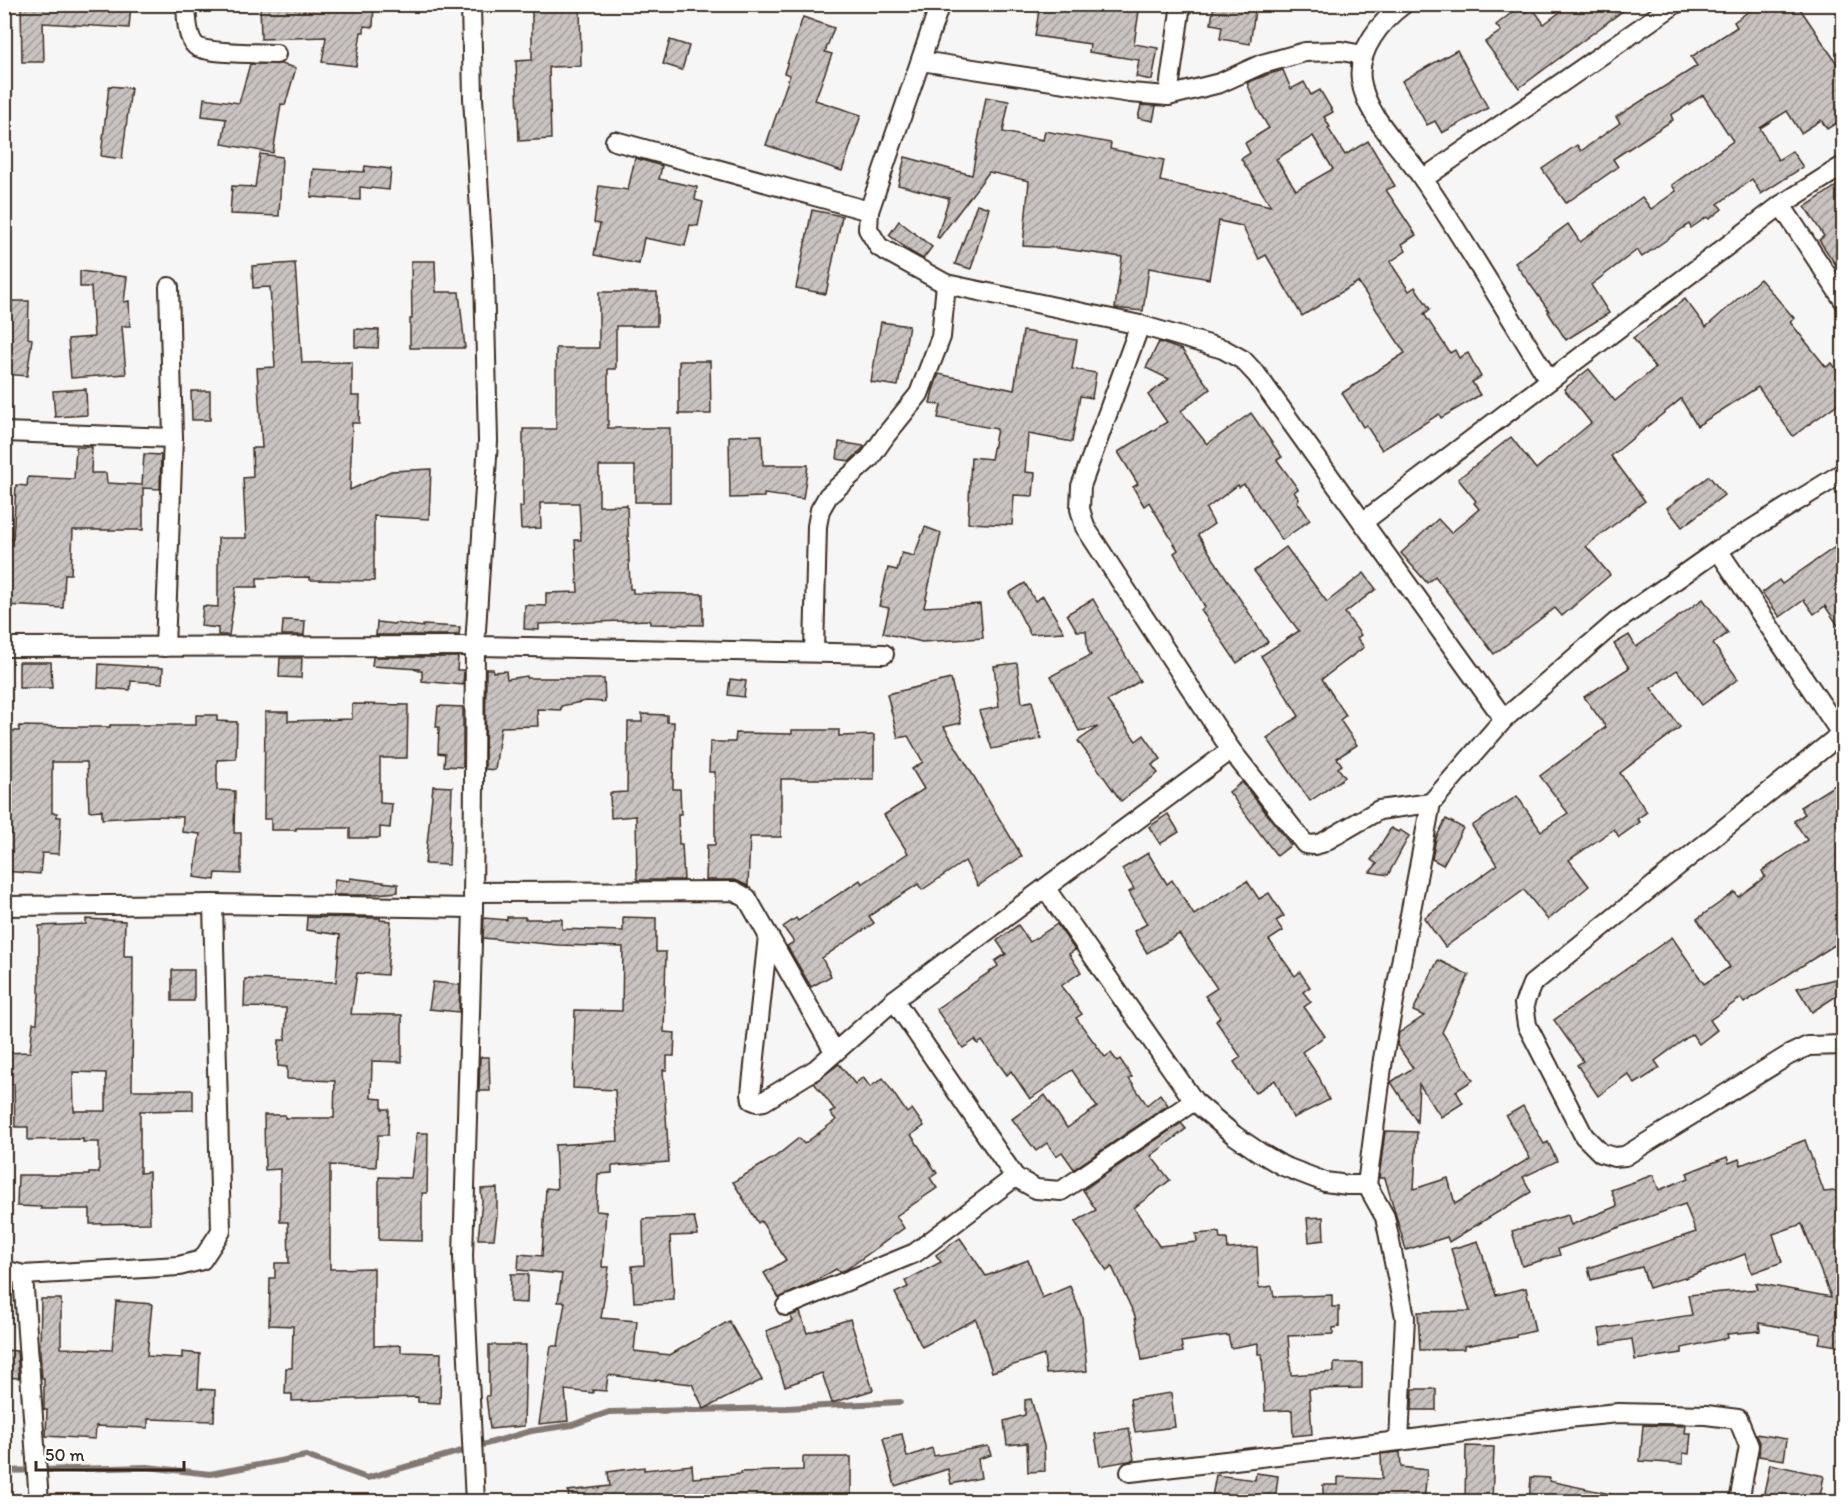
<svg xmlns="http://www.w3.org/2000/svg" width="1848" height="1506" font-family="Itim,sans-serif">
  <defs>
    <pattern id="building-hatch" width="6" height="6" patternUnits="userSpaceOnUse" patternTransform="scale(1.5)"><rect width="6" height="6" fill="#c9c3c1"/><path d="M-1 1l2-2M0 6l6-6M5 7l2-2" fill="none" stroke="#a49f9c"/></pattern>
  </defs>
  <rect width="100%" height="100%" fill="#f7f6f6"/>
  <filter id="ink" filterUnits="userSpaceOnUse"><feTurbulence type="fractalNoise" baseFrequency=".0167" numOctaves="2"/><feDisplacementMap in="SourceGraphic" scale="12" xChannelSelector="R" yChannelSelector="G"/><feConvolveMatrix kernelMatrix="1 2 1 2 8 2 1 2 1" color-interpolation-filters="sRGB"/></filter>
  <g filter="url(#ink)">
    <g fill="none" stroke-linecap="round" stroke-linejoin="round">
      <polyline stroke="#847972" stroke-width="6" points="4,1471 147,1467 210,1474 306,1456 367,1478 531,1431 572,1425 609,1412 786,1408 900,1402"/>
    </g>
    <g fill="url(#building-hatch)" stroke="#3b2a1e" stroke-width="1.5" fill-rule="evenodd">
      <polygon points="21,4 131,4 129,28 43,23 44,62 22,62"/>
      <polygon points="260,4 374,4 373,27 364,26 364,32 361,32 356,66 322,62 326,37 261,39"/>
      <polygon points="532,4 580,4 581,66 549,67 551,139 519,141 516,61 532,60"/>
      <polygon points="1040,4 1131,4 1130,9 1139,11 1134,44 1158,48 1152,80 1136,77 1139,60 1089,52 1090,44 1035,36"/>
      <polygon points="1214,4 1256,4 1250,44 1220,39 1222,26 1211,24"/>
      <polygon points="1571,4 1632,4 1519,88 1485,42 1501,31 1496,25 1519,7 1524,13 1532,7 1544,24"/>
      <polygon points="1759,4 1797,4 1844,74 1844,118 1827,129 1821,120 1801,133 1787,111 1760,128 1778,160 1792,151 1803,167 1761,194 1752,179 1718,204 1722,209 1709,219 1707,217 1691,228 1689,224 1642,257 1637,250 1591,285 1609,313 1566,340 1548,312 1549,311 1515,263 1568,224 1580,242 1642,197 1651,209 1676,191 1672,185 1733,141 1703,95 1671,115 1673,120 1613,159 1618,167 1566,203 1542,169 1577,145 1581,151 1620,123 1616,117 1697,66 1691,57 1737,27 1734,22"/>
      <polygon points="803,17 834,28 825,52 832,54 815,100 861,115 842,171 766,145 790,75 784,73"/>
      <polygon points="670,40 689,46 682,70 663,64"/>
      <polygon points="1457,50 1488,108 1442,133 1435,121 1427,125 1402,81"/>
      <polygon points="250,64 281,64 296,68 285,105 281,104 273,153 222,144 226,119 202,116 204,98 239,103"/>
      <path d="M1283,70L1291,89L1304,82L1311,95L1320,90L1333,112L1324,117L1330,127L1328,128L1345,155L1368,141L1395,186L1386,190L1416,235L1402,244L1406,251L1390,262L1409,291L1415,287L1430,309L1424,314L1450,353L1455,350L1459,358L1468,353L1481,377L1472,382L1480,395L1441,418L1439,414L1382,450L1366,425L1363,427L1342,393L1405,353L1358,282L1302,316L1266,255L1259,259L1242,226L1219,221L1209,279L1149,268L1143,311L1115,308L1122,257L1057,248L1023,246L1029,181L989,172L939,238L937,237L949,198L898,185L905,157L972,175L986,97L1009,101L1003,132L1043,140L1045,131L1111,143L1110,149L1164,160L1160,181L1271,206L1241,159L1250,153L1245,143L1269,128L1258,110L1247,83L1266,75ZM1313,136L1333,169L1296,190L1276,159Z"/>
      <polygon points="109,86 131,88 122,159 101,156"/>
      <polygon points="1141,105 1156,106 1153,121 1138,118"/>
      <polygon points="260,154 282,157 279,216 230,214 232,186 255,187"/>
      <polygon points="635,158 662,166 659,179 697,187 695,200 703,202 698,226 690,225 685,246 644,238 639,264 594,255 600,224 594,223 599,186 628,190"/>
      <polygon points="365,166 391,169 389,190 360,187 360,200 311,197 313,169 364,172"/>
      <polygon points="1844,181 1844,277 1819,240 1824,236 1805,207"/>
      <polygon points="977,204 989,208 971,269 955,264"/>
      <polygon points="812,210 842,216 826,294 796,288"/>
      <polygon points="899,221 932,247 923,259 911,252 889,235"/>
      <polygon points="411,261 435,261 436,292 459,292 465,348 410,348 410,319 412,319"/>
      <polygon points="295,263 302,363 352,362 352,396 360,396 359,423 352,423 350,490 391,471 431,469 429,519 374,516 374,581 310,580 310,577 257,578 257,587 236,587 229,635 218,635 218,628 201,626 203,606 218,607 218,538 246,538 243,478 253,477 252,448 262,448 257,368 275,367 270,287 253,288 252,266"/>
      <polygon points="80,271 127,277 124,302 129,301 130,326 122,326 126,374 71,378 68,339 94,337 91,287 80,287"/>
      <polygon points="1760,279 1794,318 1790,322 1826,367 1832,363 1844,380 1844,399 1793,436 1758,387 1697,426 1681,399 1611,456 1645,501 1586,546 1610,575 1562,616 1555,608 1494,654 1435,576 1427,583 1401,553 1438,519 1451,533 1479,509 1474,503 1476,501 1458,479 1511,437 1536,469 1591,423 1564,389 1589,369 1615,401 1655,368 1633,338 1685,299 1706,327"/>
      <polygon points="599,292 657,292 657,326 616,326 616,369 608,369 608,428 670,428 670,502 635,502 635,466 599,466 599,506 627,505 630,589 633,589 633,593 703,594 703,625 650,624 650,620 539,624 539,630 524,629 525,605 546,606 546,593 578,592 575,540 581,540 579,503 540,503 541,528 521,529 520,507 523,507 523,429 556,429 556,348 599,348"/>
      <polygon points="4,301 29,301 28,338 32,339 27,376 4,374"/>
      <polygon points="881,322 909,326 898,386 871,382"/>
      <polygon points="355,329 379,330 378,348 355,347"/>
      <polygon points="1023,331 1077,340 1072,369 1096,373 1092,398 1080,396 1072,442 1028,434 1025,472 1035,473 1033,496 1014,495 1012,525 968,523 971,457 991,459 997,429 938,418 941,405 930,403 933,390 939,374 1014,390"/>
      <polygon points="1159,342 1182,350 1210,389 1181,411 1207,444 1251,413 1282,457 1277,460 1298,489 1294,492 1299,499 1297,501 1310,520 1282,540 1244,484 1239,487 1238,485 1206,509 1214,524 1198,535 1268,642 1237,663 1201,610 1205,607 1174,553 1178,550 1149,502 1144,506 1133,487 1138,484 1118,452 1167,422 1148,395 1169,379 1146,368"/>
      <polygon points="679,361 710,361 711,414 679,414"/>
      <polygon points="86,389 87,415 55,417 53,391"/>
      <polygon points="191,391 210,391 210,420 192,420"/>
      <polygon points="762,435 763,465 808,465 803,499 764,494 764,497 730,498 729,436"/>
      <polygon points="839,442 864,446 863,448 850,461 837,459"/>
      <polygon points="76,447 92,447 91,473 106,473 107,483 142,485 144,454 161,455 160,489 143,488 143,530 73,530 71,574 65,574 63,608 4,605 8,539 13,539 16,485 27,486 28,477 74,479"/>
      <polygon points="1709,476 1724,495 1682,527 1667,508"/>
      <polygon points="925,527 941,533 924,607 980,604 983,638 922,642 883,633 889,608 879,606 888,568 897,570 902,553 914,556"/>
      <polygon points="1844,541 1844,634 1825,606 1814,614 1804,600 1780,617 1762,593 1779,580 1782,584"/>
      <polygon points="1286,547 1327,602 1364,573 1376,589 1345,613 1361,635 1357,638 1364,647 1322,679 1346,715 1340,720 1357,745 1337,758 1342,765 1338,768 1345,777 1310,801 1267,738 1299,716 1261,656 1299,631 1254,571"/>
      <polygon points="1025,583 1035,601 1043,596 1064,632 1030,634 1009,593"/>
      <polygon points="1093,599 1140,681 1107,701 1136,741 1144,735 1161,759 1152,765 1158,773 1121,801 1078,741 1098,727 1079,731 1051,676 1091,655 1088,650 1086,631 1077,631 1067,614"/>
      <polygon points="1703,599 1728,633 1713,644 1738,679 1702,705 1677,670 1651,688 1680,727 1620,773 1647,812 1637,819 1640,822 1619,837 1614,829 1569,860 1589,886 1548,920 1524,890 1445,947 1424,918 1497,865 1472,826 1517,796 1541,831 1568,813 1540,776 1606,727 1584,697 1629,668 1614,644 1629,635 1636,647"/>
      <polygon points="286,620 305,621 304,635 282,635 283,621 286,621"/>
      <polygon points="377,622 394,624 395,623 423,627 423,625 460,627 459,635 376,635"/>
      <polygon points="373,657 458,657 457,670 464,670 463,685 422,681 422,671 419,671 419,669 372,666"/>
      <polygon points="280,658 302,658 301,678 279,677"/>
      <polygon points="19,662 51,662 52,688 19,688"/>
      <polygon points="1017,663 1022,703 1032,701 1041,739 992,749 979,711 999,707 994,666"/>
      <polygon points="99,664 163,668 162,683 131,681 130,690 98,688"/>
      <polygon points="486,669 493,669 493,672 506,671 507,679 527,676 527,678 568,678 568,679 604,679 605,702 586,701 561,706 561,710 537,709 538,726 501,727 495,770 485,769"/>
      <polygon points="730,679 746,681 744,697 728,695"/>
      <polygon points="951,679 961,723 944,727 1022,856 978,886 965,861 922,890 918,884 869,916 874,923 822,958 831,976 811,987 787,946 794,942 783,927 796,918 798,921 860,880 862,884 908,853 884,815 924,789 912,769 923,762 908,736 898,738 887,694"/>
      <polygon points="352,704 408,705 407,758 380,758 380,803 392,804 390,828 380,827 380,838 350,838 350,828 296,828 296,830 271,830 271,819 264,819 265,712 288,712 288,721 352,719"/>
      <polygon points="438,706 463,707 463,767 444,766 445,754 438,753 439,727 436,727"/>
      <polygon points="642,714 667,715 667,722 674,722 673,789 680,789 681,814 678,814 679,844 682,844 684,880 637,880 636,816 611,818 610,793 627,792 628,722 642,722"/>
      <polygon points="196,715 217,715 217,721 237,722 236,759 217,760 217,790 235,791 234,833 241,833 241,874 216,873 215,880 194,877 200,834 182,832 183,817 153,816 102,819 102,810 89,811 87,762 52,762 52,813 57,813 57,817 61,817 59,854 42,853 40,874 4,871 6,810 4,810 4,731 19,731 19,726 77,727 110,727 110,725 196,725"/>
      <polygon points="792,730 839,730 839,736 874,735 874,779 781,779 781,837 750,837 748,886 735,880 706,880 707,845 715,845 715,772 709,772 710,742 735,742 736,733 792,734"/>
      <polygon points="1242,782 1291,845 1277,856 1229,792"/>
      <polygon points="1838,783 1844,791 1844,939 1744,1003 1741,998 1710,1020 1717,1030 1699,1044 1692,1034 1655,1061 1660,1068 1635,1084 1628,1074 1598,1096 1577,1065 1583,1061 1554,1020 1672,937 1704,984 1730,967 1697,919 1735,892 1738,897 1765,877 1762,871 1807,840 1794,821 1805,814 1800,807"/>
      <polygon points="433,786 452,787 449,865 425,864"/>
      <polygon points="1168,814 1179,832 1160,844 1149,827"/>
      <polygon points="1446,819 1463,828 1443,865 1432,859 1436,838"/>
      <polygon points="1391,828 1398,832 1400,830 1409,836 1388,875 1370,872 1377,864 1371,860"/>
      <polygon points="1148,853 1167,884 1172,880 1194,915 1247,881 1259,899 1269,893 1284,916 1276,921 1283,931 1269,940 1295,976 1300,972 1310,987 1303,992 1311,1002 1304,1007 1325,1036 1302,1052 1319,1077 1329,1100 1293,1118 1275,1080 1255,1093 1234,1062 1241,1057 1216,1021 1220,1017 1205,996 1217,988 1179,934 1147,953 1134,931 1147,924 1129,892 1134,889 1122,869"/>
      <polygon points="350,878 398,884 398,892 364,895 333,895 335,879 350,881"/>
      <polygon points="307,917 380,918 380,920 391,921 387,975 357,973 351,1014 402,1015 402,1062 372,1061 371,1098 382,1099 382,1109 389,1109 388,1135 378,1135 376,1167 330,1165 330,1269 374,1268 374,1346 401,1345 401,1352 441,1353 440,1403 418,1402 418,1397 292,1401 292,1394 285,1394 286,1368 292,1368 293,1326 269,1325 270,1278 275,1278 275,1263 289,1263 288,1222 280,1222 280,1169 265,1170 264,1115 285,1115 285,1118 334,1118 335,1081 287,1079 287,1067 278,1066 279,1040 285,1040 286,1008 244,1007 245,979 336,982 340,935 306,930"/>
      <polygon points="507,917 525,917 525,919 562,919 562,929 623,931 623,917 656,918 656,952 666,952 664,1032 675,1033 674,1056 667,1056 667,1070 663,1070 669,1162 612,1166 612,1173 598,1174 596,1211 606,1212 602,1267 609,1267 601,1318 637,1321 634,1351 670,1355 729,1321 762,1380 704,1409 692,1384 608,1375 606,1391 593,1390 593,1393 565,1390 568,1421 539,1424 551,1346 558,1346 565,1302 558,1302 562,1274 518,1270 519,1254 542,1256 546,1188 557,1189 555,1145 618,1141 615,1090 573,1088 574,1045 575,1010 622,1011 623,947 558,945 483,938 484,918 507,920"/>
      <path d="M86,919L125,921L124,956H133L132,1090H193V1110L140,1111V1173L149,1172L150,1223L90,1224V1209H41V1207L17,1206L18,1175H89V1173H99V1142H83V1139L28,1140V1127H15L14,1084H4V1053L30,1052L33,1023H37L39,994V926L86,924ZM73,1072L106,1073V1111H74Z"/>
      <polygon points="1057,924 1075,950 1069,954 1081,972 1061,986 1082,1014 1076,1018 1105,1057 1111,1053 1117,1061 1120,1059 1132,1077 1129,1079 1147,1105 1160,1094 1168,1105 1074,1169 1062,1152 1056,1156 1047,1143 1036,1151 1012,1119 1045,1095 1067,1128 1097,1107 1072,1070 1030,1099 1011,1071 1007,1075 982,1041 978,1044 975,1040 963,1048 936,1009 998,966 995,961 1006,954 997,941 1018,925 1030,942"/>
      <polygon points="1438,960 1469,975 1442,1032 1473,1080 1456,1091 1463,1103 1441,1117 1419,1084 1417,1122 1391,1082 1413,1068 1397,1045 1399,1033 1424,1016 1413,1011"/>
      <rect x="172" y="970" width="22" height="31"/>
      <polygon points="1844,977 1844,991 1812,1012 1797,988"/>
      <polygon points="433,982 460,985 459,1012 429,1009"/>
      <polygon points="480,1057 489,1057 490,1091 479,1091"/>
      <polygon points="839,1064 855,1084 863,1077 870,1087 883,1078 907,1113 912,1109 924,1126 911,1135 937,1173 930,1178 937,1188 896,1216 904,1228 847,1269 839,1272 836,1269 814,1282 779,1298 764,1273 786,1260 761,1221 758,1223 733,1182 775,1157 799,1138 804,1144 836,1120 830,1113 835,1110 814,1083"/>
      <polygon points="1523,1106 1544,1144 1548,1142 1557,1161 1523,1177 1531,1192 1449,1242 1447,1237 1406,1250 1385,1178 1379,1178 1385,1131 1417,1132 1414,1189 1448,1178 1455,1204 1530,1158 1506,1116"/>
      <polygon points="1181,1123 1186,1129 1151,1156 1170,1180 1134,1208 1159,1246 1197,1242 1196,1234 1219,1232 1220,1239 1227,1239 1228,1249 1257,1247 1259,1288 1272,1286 1274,1297 1332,1295 1332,1307 1339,1307 1339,1327 1333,1328 1333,1334 1288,1336 1291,1375 1334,1372 1334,1363 1362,1363 1362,1388 1309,1389 1312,1434 1293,1436 1292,1410 1265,1411 1262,1354 1258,1354 1258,1343 1231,1348 1228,1335 1181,1342 1183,1352 1142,1360 1135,1316 1112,1267 1107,1271 1075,1222 1096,1210 1083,1190"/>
      <polygon points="417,1133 428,1133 427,1193 422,1193 422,1241 379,1240 379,1177 411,1178"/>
      <polygon points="1805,1140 1824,1192 1844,1190 1844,1347 1819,1343 1821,1334 1759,1323 1760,1331 1727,1334 1728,1338 1682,1348 1682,1353 1635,1360 1632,1339 1602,1344 1599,1329 1692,1315 1688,1295 1758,1289 1756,1283 1831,1297 1802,1224 1773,1234 1782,1262 1752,1273 1745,1254 1685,1278 1684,1277 1649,1288 1642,1267 1591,1280 1588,1268 1696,1232 1685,1204 1558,1249 1560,1255 1522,1266 1512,1231 1568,1215 1571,1225 1617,1206 1611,1190 1653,1175 1659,1190 1689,1178 1687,1173 1727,1157 1729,1163 1739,1159 1741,1165"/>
      <polygon points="497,1188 497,1215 494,1239 478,1239 482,1201 481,1189"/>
      <polygon points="694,1217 698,1235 670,1236 674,1300 634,1302 632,1266 644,1265 643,1219"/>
      <polygon points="1323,1217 1324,1240 1309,1242 1307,1218"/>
      <polygon points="960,1238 986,1276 1028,1260 1042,1298 1070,1286 1082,1317 1087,1371 1046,1374 1044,1355 992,1372 976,1319 922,1347 895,1293 908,1287 905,1281 941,1262 936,1255"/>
      <polygon points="1478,1241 1496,1295 1526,1288 1535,1331 1516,1335 1516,1337 1464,1346 1464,1349 1420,1350 1418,1312 1470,1311 1451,1249"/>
      <polygon points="511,1274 528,1274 527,1303 510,1302"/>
      <polygon points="41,1299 61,1299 61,1348 112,1350 116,1301 152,1304 147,1356 182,1358 182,1352 200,1354 198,1389 215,1390 214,1421 148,1419 148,1428 96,1426 95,1439 46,1436 47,1410 44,1410 44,1379 42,1379 40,1352"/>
      <polygon points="800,1312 807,1333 850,1319 873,1390 832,1403 822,1373 785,1386 766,1331 793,1321 790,1316"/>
      <polygon points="489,1345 526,1345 524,1426 490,1429 486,1396 489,1396"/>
      <polygon points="4,1350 17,1351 19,1378 4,1377"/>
      <polygon points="1413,1389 1436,1389 1436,1410 1412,1410"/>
      <polygon points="1171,1393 1175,1427 1135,1432 1130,1399"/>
      <polygon points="1031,1399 1044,1446 1045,1471 1028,1472 1027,1443 1007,1445 1004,1421 1025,1415 1025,1400"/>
      <polygon points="1643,1425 1686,1426 1685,1433 1691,1433 1689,1454 1683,1453 1683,1464 1640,1461"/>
      <polygon points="1129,1428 1134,1460 1100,1466 1095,1434"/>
      <polygon points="902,1434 907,1457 932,1448 934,1456 988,1446 991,1455 978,1459 981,1478 951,1484 948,1469 895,1486 883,1438"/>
      <polygon points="1756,1434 1787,1439 1784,1460 1759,1456 1760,1442"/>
      <polygon points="1466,1446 1494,1447 1492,1502 1465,1502"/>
      <polygon points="1400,1452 1401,1467 1427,1470 1424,1502 1323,1502 1323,1485 1338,1485 1338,1477 1382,1479 1381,1454"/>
      <polygon points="803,1457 851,1457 851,1502 569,1502 568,1491 610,1486 608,1472 644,1467 644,1470 692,1465 693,1478 741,1474 741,1472 803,1470"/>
      <polygon points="1770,1464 1824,1476 1819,1502 1762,1502"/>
      <polygon points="1256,1473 1278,1476 1275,1502 1211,1502 1216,1475 1255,1480"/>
      <polygon points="1531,1477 1550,1478 1549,1481 1611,1494 1610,1502 1529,1502"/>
    </g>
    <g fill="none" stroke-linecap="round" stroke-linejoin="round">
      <defs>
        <g id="street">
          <path d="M186,4C187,16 186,37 196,46C206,54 261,53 276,54"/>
          <polyline points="471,4 473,98 484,274 488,441 475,646 473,908 463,1257 475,1502"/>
          <polyline points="940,4 869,211 868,229 879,247 946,284 1140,325 1223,349 1243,360 1257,375 1504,719"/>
          <path d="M1404,4C1381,21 1357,50 1361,80C1366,117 1403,149 1423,179C1467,244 1508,314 1549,380"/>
          <polyline points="921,61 1130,93 1168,96 1220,83 1262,64 1305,52 1341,51 1363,55"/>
          <polyline points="1168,96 1181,4"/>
          <polyline points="615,141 869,211"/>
          <polyline points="1423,179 1675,4"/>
          <polyline points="1781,205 1844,301"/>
          <polyline points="1140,325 1081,486 1080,509 1085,527 1231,750 1305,844 1314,845 1322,843 1379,810 1431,803"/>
          <polyline points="4,432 173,438"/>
          <polyline points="1363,522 1781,205 1844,165"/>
          <polyline points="1718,550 1844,738"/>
          <polyline points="4,647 475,646 884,654"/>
          <polyline points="165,647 173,438 169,287"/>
          <polyline points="814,651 817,526 820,510 828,496 870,458 886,435 919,394 941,337 946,284"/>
          <polyline points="1841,734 1532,984 1524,1004 1527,1025 1584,1136 1601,1153 1614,1157 1625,1156 1789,1055 1808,1046 1844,1045"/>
          <polyline points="1046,889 1194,1101 1234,1135 1259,1152 1283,1166 1325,1182 1348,1185 1367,1185"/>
          <polyline points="473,892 734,891 747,898 834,1051"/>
          <polyline points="4,906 213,904 473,908"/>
          <polyline points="768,936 751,1094 752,1100 757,1102 764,1101 816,1069 894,1000 1231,750"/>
          <polyline points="894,1000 1015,1177 1036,1189 1061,1191 1194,1101"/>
          <polyline points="4,1270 23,1275 179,1266 202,1260 221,1231 213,904"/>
          <polyline points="23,1275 39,1502"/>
          <polyline points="786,1306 915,1253 1015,1177"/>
          <polyline points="1130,1472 1399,1441"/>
          <polyline points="1739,1502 1749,1446 1738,1419 1706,1415 1618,1413 1567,1418 1399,1441 1405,1317 1385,1217 1367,1185 1383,1059 1431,803 1504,719 1616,622 1718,550 1844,472"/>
        </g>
      </defs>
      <use href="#street" stroke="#3b2a1e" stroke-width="22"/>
      <use href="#street" stroke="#fff" stroke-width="18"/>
    </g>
  </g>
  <rect width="1848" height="1506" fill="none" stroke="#fff" stroke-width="24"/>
  <rect x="12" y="12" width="1824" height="1482" fill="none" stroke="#3b2a1e" stroke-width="2" filter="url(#ink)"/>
  <path d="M36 1461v9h148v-9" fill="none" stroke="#3b2a1e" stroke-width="3"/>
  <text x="45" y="1461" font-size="18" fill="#3b2a1e" stroke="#ffffff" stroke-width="4.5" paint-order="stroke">50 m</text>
</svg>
